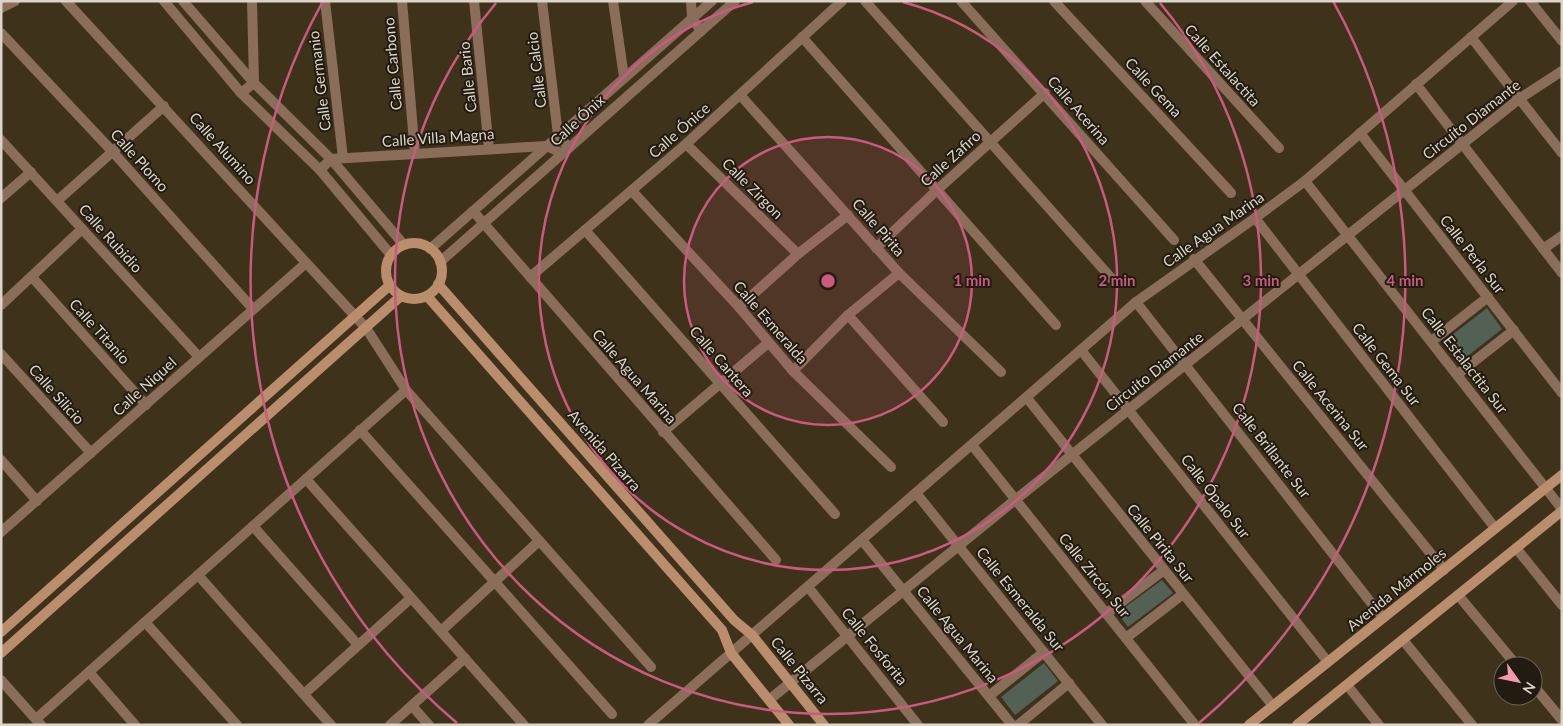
<svg xmlns="http://www.w3.org/2000/svg" width="1563" height="726" font-family="Lato,sans-serif">
  <rect width="100%" height="100%" fill="#3f321a"/>
  <g fill="#526154">
    <polygon points="1487,308 1502,329 1460,362 1443,342"/>
    <polygon points="1162,580 1173,593 1128,627 1117,613"/>
    <polygon points="1044,663 1058,681 1015,715 1001,697"/>
  </g>
  <g fill="none" stroke-linecap="round" stroke-linejoin="round">
    <g stroke="#8a6e59" stroke-width="10">
      <polyline points="66,1 366,328 406,390 651,667"/>
      <polyline points="164,1 241,93 320,170 391,255"/>
      <polyline points="183,1 254,83 331,159 404,245"/>
      <polyline points="325,1 343,158"/>
      <polyline points="402,1 415,154"/>
      <polyline points="474,1 489,149"/>
      <polyline points="542,1 558,135 569,148"/>
      <polyline points="613,1 624,77"/>
      <polyline points="691,1 692,18 701,31"/>
      <polyline points="865,1 1112,279"/>
      <polyline points="961,1 1174,240"/>
      <polyline points="1054,1 1231,193"/>
      <polyline points="1145,1 1279,148"/>
      <polyline points="1530,1 1562,41"/>
      <polyline points="1,8 15,1"/>
      <polyline points="1,33 112,151 253,309"/>
      <polyline points="802,37 1056,325"/>
      <polyline points="1471,37 1562,153"/>
      <polyline points="1416,84 1562,273"/>
      <polyline points="241,93 254,83 252,1"/>
      <polyline points="741,96 899,273 1001,372"/>
      <polyline points="1360,133 1562,393"/>
      <polyline points="1,140 199,357"/>
      <polyline points="686,144 798,254"/>
      <polyline points="320,170 331,159 546,146 562,153"/>
      <polyline points="1305,181 1562,509"/>
      <polyline points="632,191 739,307 793,371 891,467"/>
      <polyline points="1,198 31,172"/>
      <polyline points="57,201 164,106"/>
      <polyline points="473,211 776,560"/>
      <polyline points="1255,218 1495,528"/>
      <polyline points="585,230 835,514"/>
      <polyline points="876,248 937,190 1045,93"/>
      <polyline points="430,249 712,1"/>
      <polyline points="1543,249 1562,236"/>
      <polyline points="1194,259 1444,570"/>
      <polyline points="440,262 735,1"/>
      <polyline points="32,277 146,405"/>
      <polyline points="530,277 686,144 842,1"/>
      <polyline points="1136,302 1383,618"/>
      <polyline points="1,305 82,229"/>
      <polyline points="739,307 798,254 848,215"/>
      <polyline points="848,315 943,422"/>
      <polyline points="1432,341 1488,297"/>
      <polyline points="1081,350 1328,662"/>
      <polyline points="1,354 91,453"/>
      <polyline points="793,371 848,315 899,273"/>
      <polyline points="1458,374 1514,330"/>
      <polyline points="1027,398 1273,706"/>
      <polyline points="360,430 612,714"/>
      <polyline points="663,432 768,343"/>
      <polyline points="972,445 1195,725"/>
      <polyline points="1,460 37,501"/>
      <polyline points="306,479 524,725"/>
      <polyline points="916,493 1102,725"/>
      <polyline points="253,526 358,645"/>
      <polyline points="1,532 306,263"/>
      <polyline points="862,540 1012,725"/>
      <polyline points="1516,548 1562,605"/>
      <polyline points="198,575 331,725"/>
      <polyline points="808,587 918,725"/>
      <polyline points="1458,595 1517,666"/>
      <polyline points="1107,613 1164,570"/>
      <polyline points="145,622 237,725"/>
      <polyline points="441,631 539,541"/>
      <polyline points="1126,638 1183,594"/>
      <polyline points="1403,640 1472,725"/>
      <polyline points="89,672 135,725"/>
      <polyline points="1,680 41,725"/>
      <polyline points="1347,685 1379,725"/>
      <polyline points="1533,685 1562,720"/>
      <polyline points="304,694 411,598"/>
      <polyline points="989,696 1044,652"/>
      <polyline points="769,700 1015,500 1519,99 1562,71"/>
      <polyline points="412,706 429,725"/>
      <polyline points="36,719 406,390"/>
      <polyline points="390,725 465,658"/>
      <polyline points="648,725 1136,302 1255,218 1305,181 1513,1"/>
      <polyline points="1018,725 1069,683"/>
    </g>
    <g stroke="#ba8d6c" stroke-width="10">
      <circle cx="414" cy="271" r="28"/>
      <polyline points="438,284 734,620 752,635 824,725"/>
      <polyline points="427,296 722,630 731,653 789,725"/>
      <polyline points="1,632 390,285"/>
      <polyline points="1,653 401,296"/>
      <polyline points="1249,725 1562,475"/>
      <polyline points="1297,725 1562,511"/>
    </g>
  </g>
  <circle cx="828" cy="281" r="144" fill="#cb5a81" fill-opacity=".12"/>
  <g fill="none" stroke="#cb5a81" stroke-width="2.5">
    <circle cx="828" cy="281" r="144"/>
    <path d="M903 2A289 289 0 1 1 753 2"/>
    <path d="M1160 3A433 433 0 1 1 496 3"/>
    <path d="M457 723A577 577 0 0 1 323 1M1333 1A577 577 0 0 1 1199 723"/>
  </g>
  <g text-anchor="middle" dominant-baseline="central" stroke-width="4" stroke-linejoin="round" paint-order="stroke">
    <g font-size="15" fill="#dcd5c7" stroke="#211b11">
      <text transform="translate(392 64) rotate(-95)">Calle Carbono</text>
      <text transform="translate(1223 65) rotate(48)">Calle Estalactita</text>
      <text transform="translate(536 70) rotate(-97)">Calle Calcio</text>
      <text transform="translate(467 77) rotate(-96)">Calle Bario</text>
      <text transform="translate(319 81) rotate(-97)">Calle Germanio</text>
      <text transform="translate(1154 87) rotate(47)">Calle Gema</text>
      <text transform="translate(1079 110) rotate(49)">Calle Acerina</text>
      <text transform="translate(1471 119) rotate(-38)">Circuito Diamante</text>
      <text transform="translate(577 120) rotate(-42)">Calle Ónix</text>
      <text transform="translate(679 130) rotate(-41)">Calle Ónice</text>
      <text transform="translate(438 137) rotate(-4)">Calle Villa Magna</text>
      <text transform="translate(223 148) rotate(48)">Calle Alumino</text>
      <text transform="translate(950 158) rotate(-42)">Calle Zafiro</text>
      <text transform="translate(140 160) rotate(48)">Calle Plomo</text>
      <text transform="translate(753 188) rotate(45)">Calle Zirgon</text>
      <text transform="translate(879 227) rotate(49)">Calle Pirita</text>
      <text transform="translate(1213 229) rotate(-35)">Calle Agua Marina</text>
      <text transform="translate(111 238) rotate(48)">Calle Rubidio</text>
      <text transform="translate(1473 254) rotate(52)">Calle Perla Sur</text>
      <text transform="translate(771 322) rotate(49)">Calle Esmeralda</text>
      <text transform="translate(100 331) rotate(48)">Calle Titanio</text>
      <text transform="translate(1465 360) rotate(52)">Calle Estalactita Sur</text>
      <text transform="translate(722 361) rotate(49)">Calle Cantera</text>
      <text transform="translate(1387 364) rotate(52)">Calle Gema Sur</text>
      <text transform="translate(1154 371) rotate(-38)">Circuito Diamante</text>
      <text transform="translate(635 376) rotate(49)">Calle Agua Marina</text>
      <text transform="translate(144 386) rotate(-42)">Calle Niquel</text>
      <text transform="translate(57 394) rotate(48)">Calle Silicio</text>
      <text transform="translate(1331 405) rotate(51)">Calle Acerina Sur</text>
      <text transform="translate(605 450) rotate(49)">Avenida Pizarra</text>
      <text transform="translate(1272 450) rotate(52)">Calle Brillante Sur</text>
      <text transform="translate(1216 496) rotate(52)">Calle Ópalo Sur</text>
      <text transform="translate(1161 543) rotate(51)">Calle Pirita Sur</text>
      <text transform="translate(1095 575) rotate(51)">Calle Zircón Sur</text>
      <text transform="translate(1396 589) rotate(-39)">Avenida Mármoles</text>
      <text transform="translate(1021 599) rotate(51)">Calle Esmeralda Sur</text>
      <text transform="translate(958 634) rotate(51)">Calle Agua Marina</text>
      <text transform="translate(875 646) rotate(51)">Calle Fosforita</text>
      <text transform="translate(800 670) rotate(51)">Calle Pizarra</text>
    </g>
  </g>
  <circle cx="828" cy="281" r="8" fill="#cb5a81" stroke="#211b11" stroke-width="2.5"/>
  <g font-size="15" text-anchor="middle" font-weight="bold" fill="#cb5a81" stroke="#211b11" stroke-width="4" stroke-linejoin="round" paint-order="stroke">
    <text x="972" y="286">1 min</text>
    <text x="1117" y="286">2 min</text>
    <text x="1261" y="286">3 min</text>
    <text x="1405" y="286">4 min</text>
  </g>
  <rect width="1563" height="726" fill="none" stroke="#dcd5c7" stroke-width="5"/>
  <g transform="translate(1518 681) rotate(123)"><circle r="24" fill="#211b11" stroke="#6c655a"/>
  <path d="M0-4L9 19L0 12L-9 19Z" fill="#f29aae"/>
  <text y="-8" font-size="14" font-weight="bold" text-anchor="middle" fill="#dcd5c7">N</text>
  </g>
</svg>
